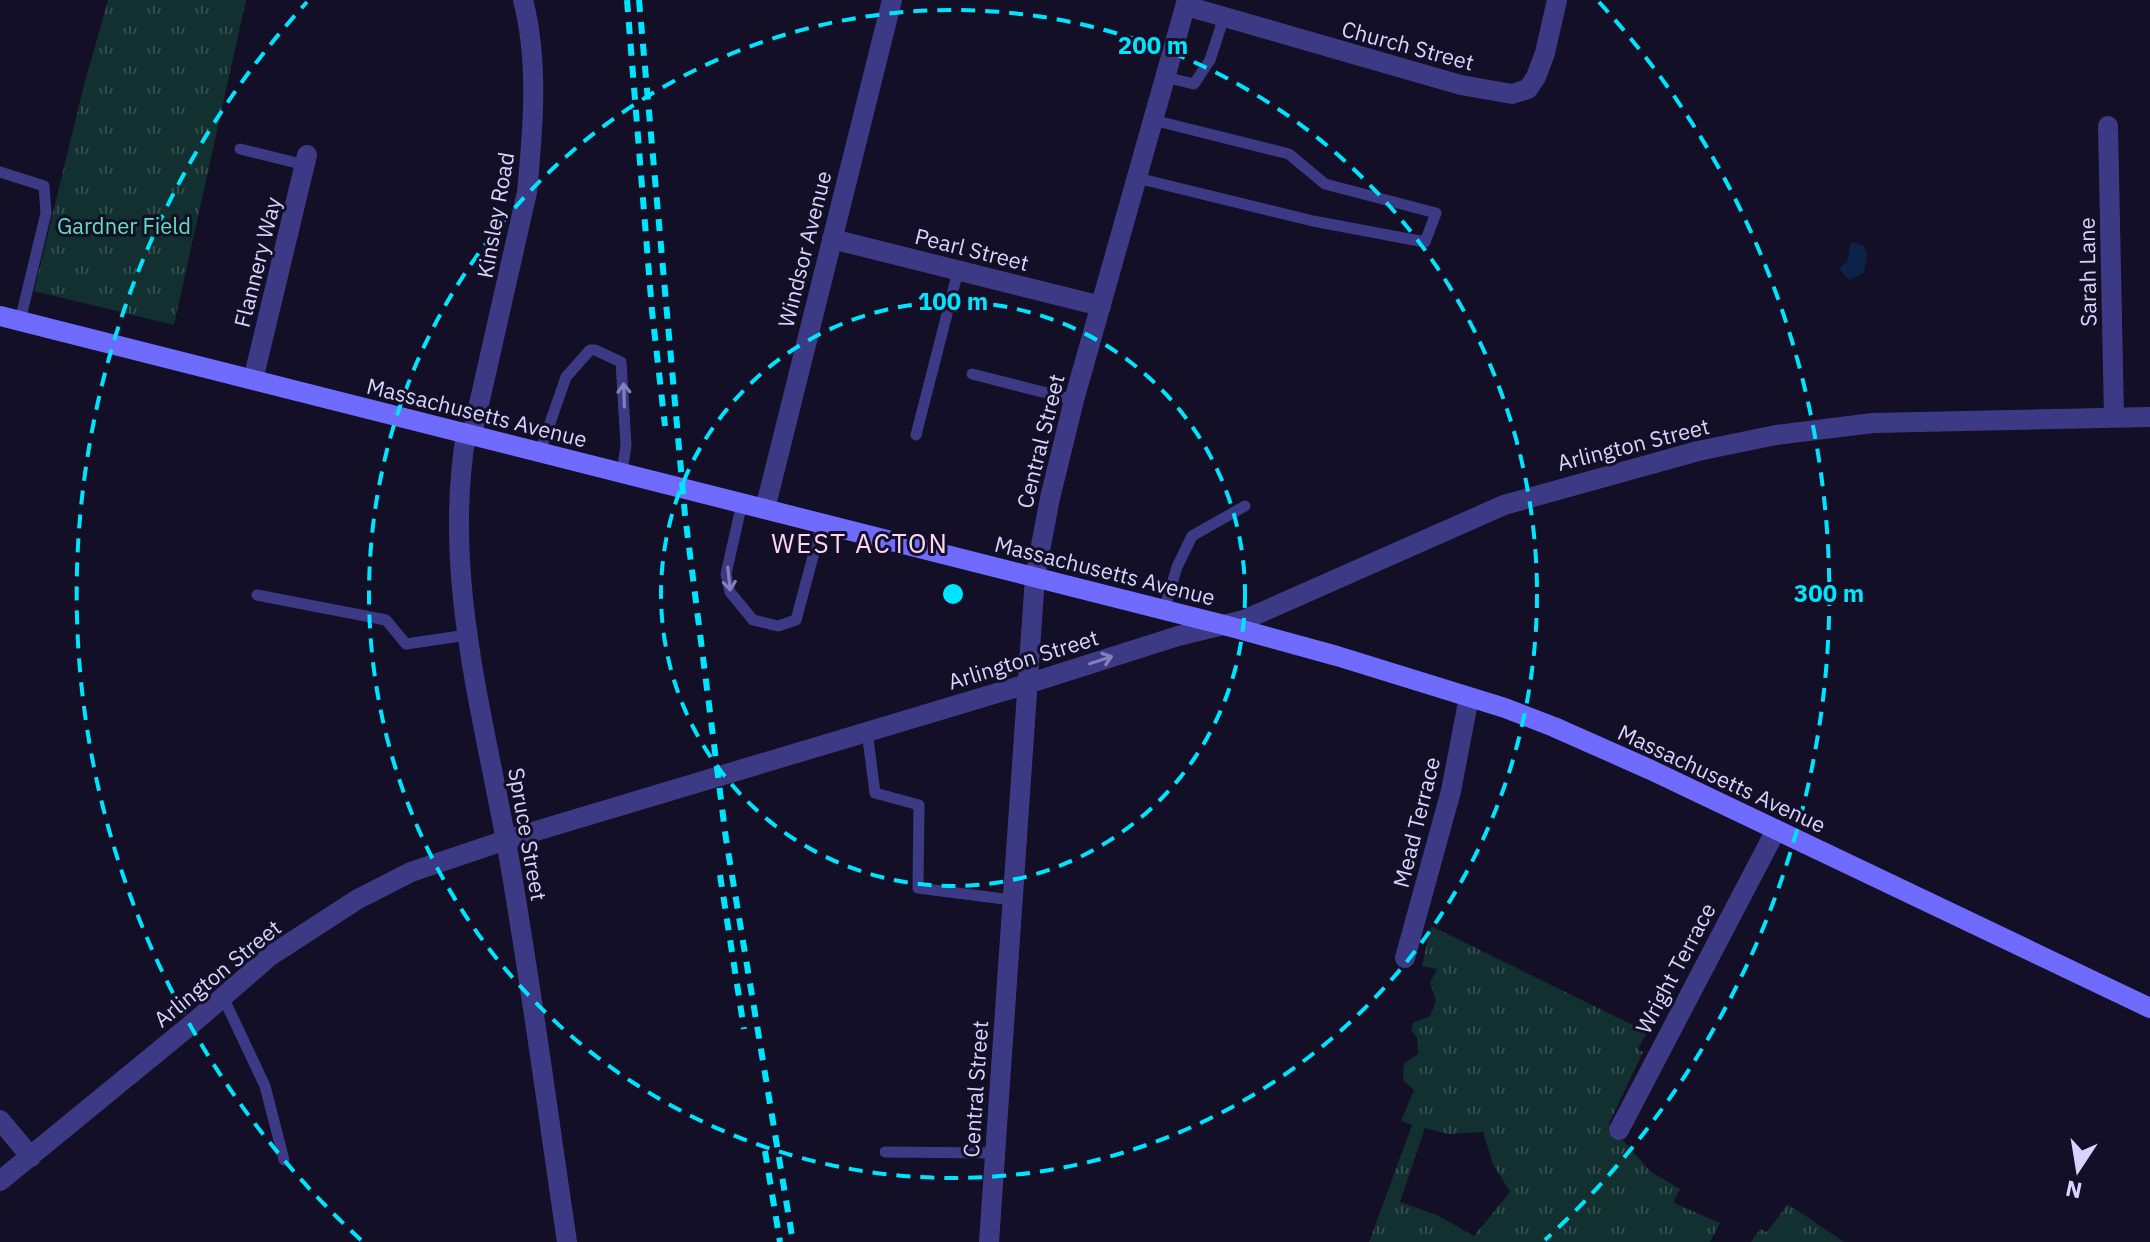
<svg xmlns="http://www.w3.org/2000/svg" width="2150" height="1242" font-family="'IBM Plex Sans',sans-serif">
  <defs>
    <pattern id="grass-tufts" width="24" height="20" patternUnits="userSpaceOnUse" patternTransform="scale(2)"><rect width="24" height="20" fill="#12302f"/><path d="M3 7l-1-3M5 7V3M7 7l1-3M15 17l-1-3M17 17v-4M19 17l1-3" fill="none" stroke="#344d4e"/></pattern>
  </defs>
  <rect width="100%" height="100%" fill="#130f26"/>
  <g fill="url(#grass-tufts)" fill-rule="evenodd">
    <polygon points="108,0 246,0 174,325 34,291 83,89"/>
    <path d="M1431,926L1647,1032L1638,1049L1643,1052L1609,1124L1650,1171L1680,1189L1674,1200L1676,1204L1720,1223L1710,1242H1369L1412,1125L1401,1121L1414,1090L1403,1080L1404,1063L1418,1054L1417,1038L1411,1030L1413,1023L1430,1016L1436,1001L1430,983L1437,969L1422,966ZM1425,1128L1448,1134L1483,1132L1493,1164L1510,1192L1474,1236L1437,1215L1400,1202Z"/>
    <polygon points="1788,1204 1844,1242 1751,1242 1760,1229 1767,1232"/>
  </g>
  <polygon fill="#0c2248" points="1853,242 1864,246 1867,255 1864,273 1849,280 1839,269 1848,260 1850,244"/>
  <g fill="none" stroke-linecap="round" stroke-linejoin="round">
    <g stroke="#3d3a85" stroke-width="11">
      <polyline points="1165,77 1194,84 1210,60 1224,17"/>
      <polyline points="240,149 305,165"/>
      <polyline points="0,172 44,186 46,213 20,321"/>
      <polyline points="1137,178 1313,221 1425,242 1436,213 1325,184 1289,154 1153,120"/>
      <polyline points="972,374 1074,400"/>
      <polyline points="916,435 958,271"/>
      <polyline points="540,452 566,377 590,350 595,350 621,362 626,445 622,473"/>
      <polyline points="742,503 726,574 730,592 753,620 778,626 796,620 822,523"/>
      <polyline points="257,595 386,620 406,644 467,635"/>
      <polyline points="1164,610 1177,567 1192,536 1245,506"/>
      <polyline points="867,731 875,793 919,805 918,888 1012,900"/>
      <polyline points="223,997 265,1086 284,1160"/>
      <polyline points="885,1152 995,1153"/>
    </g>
    <g stroke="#3d3a85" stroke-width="20">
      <polyline points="1186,6 1461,85 1512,94 1528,89 1536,77 1545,53 1557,0"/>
      <polyline points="2108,126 2114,417"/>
      <polyline points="832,239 1101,306"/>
      <polyline points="253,380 307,155"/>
      <path d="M466,434C443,573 481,705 506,841C530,974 547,1108 567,1242"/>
      <path d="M472,435L527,192C533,130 539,61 523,0"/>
      <polyline points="765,509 892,0"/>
      <polyline points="1027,684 1178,636 1244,620 1504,505 1698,451 1776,435 1873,423 2150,417"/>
      <polyline points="1405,958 1451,791 1469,697"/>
      <polyline points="0,1120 31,1157"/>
      <polyline points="1619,1130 1776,830"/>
    </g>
    <g stroke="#3d3a85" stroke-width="20">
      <polyline points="0,1181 193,1023 270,956 358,899 411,872 506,840 1027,684"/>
      <polyline points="989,1242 1035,577 1050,498 1074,400 1187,0"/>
    </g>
    <polyline stroke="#6f6bff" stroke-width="20" points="0,316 1224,625 1337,656 1505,708 1554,727 1651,770 2150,1008"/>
    <g stroke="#00e5ff" stroke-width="6" stroke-dasharray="12 10" stroke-linecap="butt">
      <polyline points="627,0 652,311 665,426"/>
      <polyline points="639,0 685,515 726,839 793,1242"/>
      <polyline points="720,875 744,1029"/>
      <polyline points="765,1151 780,1242"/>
    </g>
  </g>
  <defs><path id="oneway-shaft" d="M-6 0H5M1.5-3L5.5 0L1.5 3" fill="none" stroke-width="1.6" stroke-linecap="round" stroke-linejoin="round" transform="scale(2)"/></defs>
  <g stroke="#837fbc">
    <use href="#oneway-shaft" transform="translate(624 395) rotate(-92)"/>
    <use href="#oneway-shaft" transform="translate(729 579) rotate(84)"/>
    <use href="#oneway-shaft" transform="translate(1101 660) rotate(-18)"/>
  </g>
  <g fill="none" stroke="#00e5ff" stroke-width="4" stroke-dasharray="14 10">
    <circle cx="953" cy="594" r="292"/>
    <circle cx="953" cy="594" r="584"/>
    <path d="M361 1240A876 876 0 0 1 307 2M1599 2A876 876 0 0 1 1545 1240"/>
  </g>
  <g text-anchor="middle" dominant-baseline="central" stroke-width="6" stroke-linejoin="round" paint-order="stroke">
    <g font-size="22" fill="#d9d4ff" stroke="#130f26">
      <text transform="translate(1408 45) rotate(15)">Church Street</text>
      <text transform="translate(495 215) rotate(-80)">Kinsley Road</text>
      <text transform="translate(804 249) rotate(-76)">Windsor Avenue</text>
      <text transform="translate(972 249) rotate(14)">Pearl Street</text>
      <text transform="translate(257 262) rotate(-76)">Flannery Way</text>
      <text transform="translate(2087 272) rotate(-91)">Sarah Lane</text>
      <text transform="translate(477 412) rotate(14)">Massachusetts Avenue</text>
      <text transform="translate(1040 441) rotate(-76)">Central Street</text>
      <text transform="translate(1633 444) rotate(-14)">Arlington Street</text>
      <text transform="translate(1105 570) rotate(14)">Massachusetts Avenue</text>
      <text transform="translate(1023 659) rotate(-17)">Arlington Street</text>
      <text transform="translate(1722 778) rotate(25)">Massachusetts Avenue</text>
      <text transform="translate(1416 822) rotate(-76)">Mead Terrace</text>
      <text transform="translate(528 834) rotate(80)">Spruce Street</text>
      <text transform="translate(1675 968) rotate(-62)">Wright Terrace</text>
      <text transform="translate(217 973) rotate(-39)">Arlington Street</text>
      <text transform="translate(975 1089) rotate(-86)">Central Street</text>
    </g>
    <g font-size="22" fill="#5fe0c0" stroke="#130f26">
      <text x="124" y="225">Gardner Field</text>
    </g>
    <g font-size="26" letter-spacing="2" fill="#ffd6f0" stroke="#130f26">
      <text x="860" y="543">WEST ACTON</text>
    </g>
  </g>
  <circle cx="953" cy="594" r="12" fill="#00e5ff" stroke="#130f26" stroke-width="4"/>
  <g font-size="24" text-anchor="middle" font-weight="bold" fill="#00e5ff" stroke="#130f26" stroke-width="6" stroke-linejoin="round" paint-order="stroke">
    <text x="1153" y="54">200 m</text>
    <text x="953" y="310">100 m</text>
    <text x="1829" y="602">300 m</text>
  </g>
  <g transform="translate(2078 1170) rotate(192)" stroke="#130f26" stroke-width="6" paint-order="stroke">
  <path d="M0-6L14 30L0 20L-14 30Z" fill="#d9d4ff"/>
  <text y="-12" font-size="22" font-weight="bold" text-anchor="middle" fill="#d9d4ff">N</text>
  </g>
</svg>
